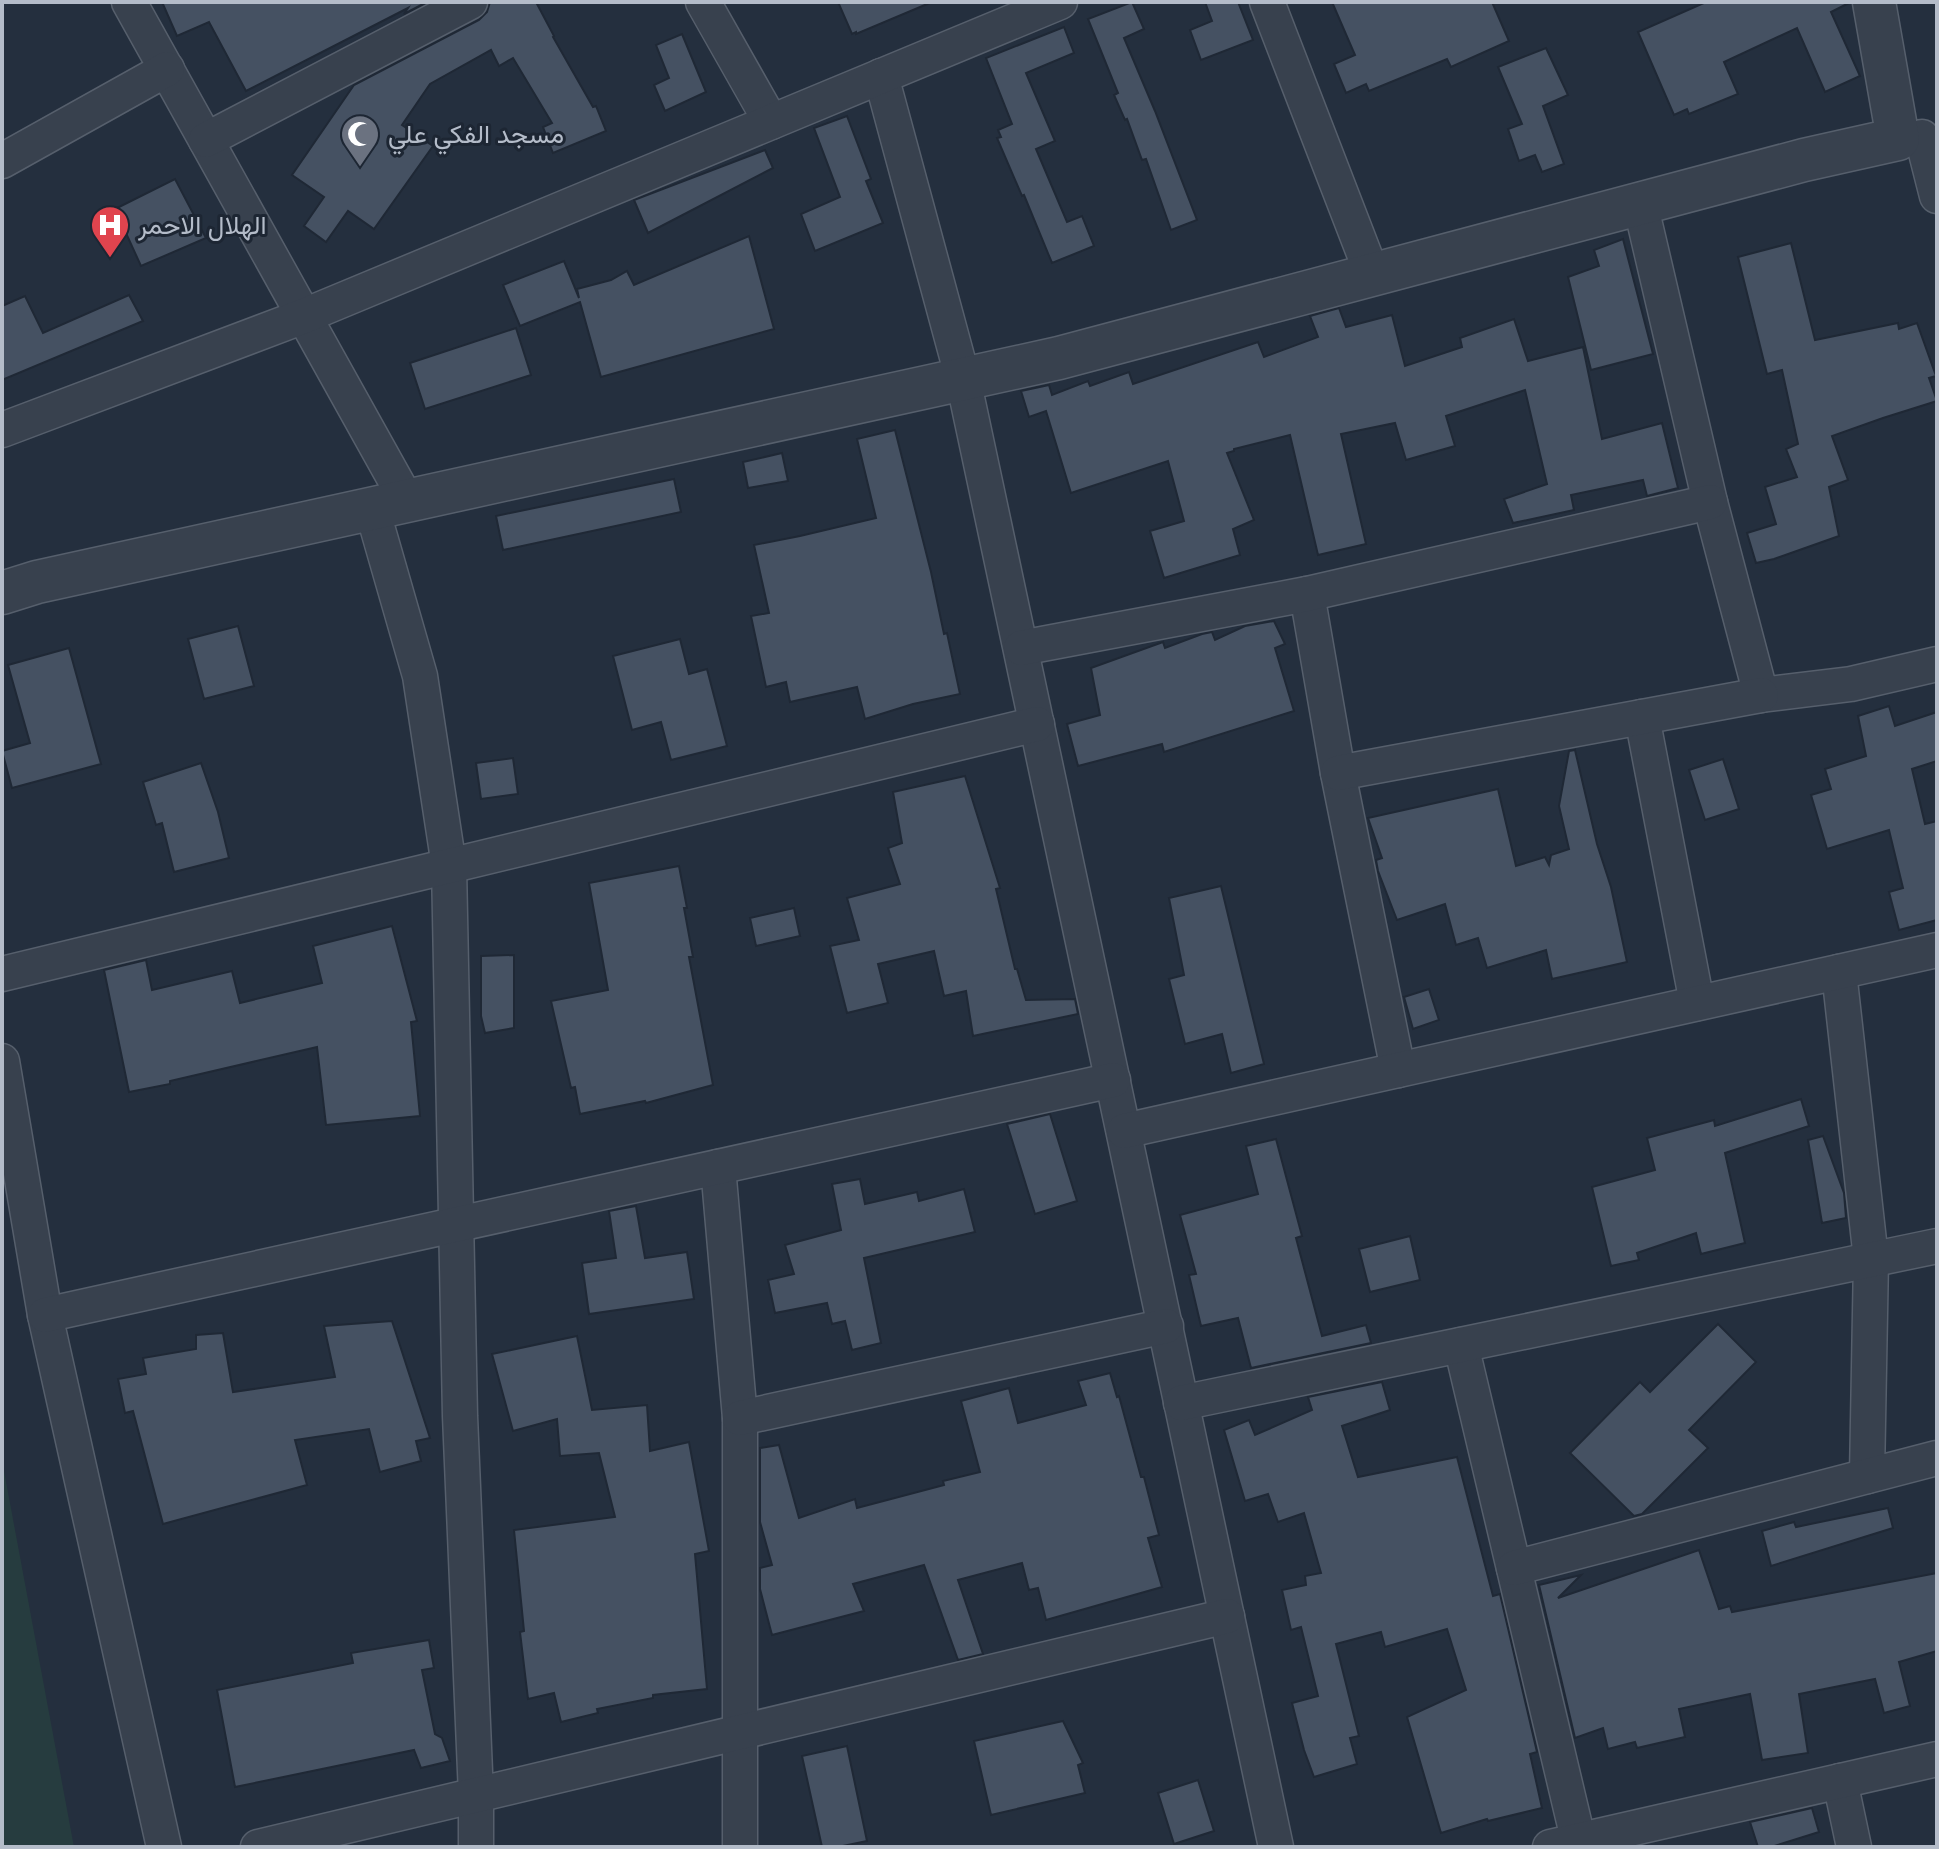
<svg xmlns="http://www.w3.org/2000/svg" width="1939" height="1849" font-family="'Nunito Sans',Vazirmatn,sans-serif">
  <rect width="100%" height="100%" fill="#242f3e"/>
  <polygon fill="#263c3f" points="2,1460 74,1847 2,1847"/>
  <g fill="#455162" stroke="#1f2835" stroke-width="2">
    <polygon points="162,2 427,2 404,14 408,8 246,91 209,22 177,36"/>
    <polygon points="490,2 536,2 554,36 553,37 593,107 596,106 606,131 553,153 543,127 552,123 513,58 499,66 491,50 430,84 402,125 433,146 374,229 348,211 326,242 304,226 324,197 292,175 354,85 479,20 487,12"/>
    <polygon points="838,2 932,2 856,34 856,32 852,34"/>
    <polygon points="1132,2 1144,29 1124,38 1155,111 1197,220 1171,230 1146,159 1142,160 1127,119 1125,120 1114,95 1118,93 1088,19"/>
    <polygon points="1205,2 1238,2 1253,40 1201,60 1190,30 1212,21"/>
    <polygon points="1332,2 1492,2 1509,41 1451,67 1447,59 1369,91 1366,84 1346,93 1334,64 1355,55"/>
    <polygon points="1706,2 1851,2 1831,12 1860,76 1825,92 1797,28 1724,62 1738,94 1689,114 1687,109 1674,115 1638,32"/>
    <polygon points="1064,27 1074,53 1026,73 1055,141 1036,149 1067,222 1082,216 1094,246 1052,263 1024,195 1022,196 997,138 1001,137 998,130 1012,124 986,58"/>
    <polygon points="682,34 706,92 665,111 654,85 669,78 656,45"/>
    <polygon points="1546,48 1568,95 1543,106 1564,164 1542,172 1535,155 1519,161 1508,129 1522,124 1498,67"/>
    <polygon points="847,116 871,179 866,181 883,223 815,251 801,214 840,197 814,128"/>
    <polygon points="765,150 773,168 648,233 634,200"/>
    <polygon points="175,179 206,238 141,266 115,209"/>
    <polygon points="749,236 774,329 601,377 580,302 520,326 503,285 564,261 579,298 577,289 611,280 627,271 634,285"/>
    <polygon points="1623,239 1653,354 1591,370 1568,277 1599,266 1594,250"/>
    <polygon points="1791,243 1815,340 1898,323 1899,329 1917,323 1936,376 1929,378 1937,401 1883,418 1832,436 1848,480 1829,487 1839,536 1774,559 1756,563 1747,533 1776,524 1765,487 1797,477 1786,449 1798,444 1782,370 1767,374 1738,257"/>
    <polygon points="129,295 143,321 2,380 2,306 25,296 43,333"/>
    <polygon points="1339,308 1346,327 1392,315 1405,366 1462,347 1460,338 1514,319 1528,361 1583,347 1602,439 1662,423 1678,488 1647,496 1643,480 1571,495 1574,510 1513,523 1504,499 1547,484 1525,390 1446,416 1455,446 1406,460 1395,423 1341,434 1366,544 1318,555 1290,435 1234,449 1234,451 1227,453 1254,520 1233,529 1240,555 1164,578 1150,531 1184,521 1168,461 1071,493 1046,411 1029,417 1021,391 1049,385 1052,395 1088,381 1090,386 1129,372 1133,384 1258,342 1264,357 1318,337 1310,316"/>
    <polygon points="516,328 531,375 425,409 410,363"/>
    <polygon points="895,430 931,572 944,634 947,633 960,694 913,704 865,719 857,687 790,702 786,682 766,687 751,616 769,613 754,545 800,536 876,518 857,439"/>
    <polygon points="782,453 788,481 748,488 743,462"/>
    <polygon points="674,479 681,512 503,550 496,516"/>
    <polygon points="1274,621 1285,644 1275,648 1294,711 1164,752 1162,744 1078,766 1067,724 1100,715 1091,668 1163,642 1165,648 1202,634 1212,632 1215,640 1245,626"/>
    <polygon points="238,626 254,686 204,699 188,639"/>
    <polygon points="680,639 689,674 707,669 727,746 671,760 661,722 632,730 613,656"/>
    <polygon points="69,648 101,764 12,788 2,751 30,743 8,665"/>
    <polygon points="1889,706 1895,726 1937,712 1937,761 1912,769 1925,824 1937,821 1937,920 1899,930 1889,892 1903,888 1889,830 1827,849 1811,795 1831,789 1825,769 1866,756 1858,716"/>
    <polygon points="1575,750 1597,844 1611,887 1627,962 1552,979 1546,950 1487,968 1478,938 1456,945 1445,904 1397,920 1378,871 1376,860 1382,858 1368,818 1498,789 1516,866 1545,857 1549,865 1551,855 1569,849 1559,806 1569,751"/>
    <polygon points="513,758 518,794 481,799 476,763"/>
    <polygon points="1723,759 1739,809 1705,820 1689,770"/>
    <polygon points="201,763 218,812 229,858 174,872 162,823 156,825 143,782"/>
    <polygon points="965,776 1000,888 996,889 1015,969 1017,969 1026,1000 1075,999 1078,1014 973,1036 966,991 944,996 934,951 878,964 888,1003 847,1013 830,946 859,940 847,898 900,884 888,848 902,843 893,792"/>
    <polygon points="679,866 687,908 684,908 693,957 689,957 713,1085 646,1103 645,1101 580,1114 575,1087 571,1088 551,1001 608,990 589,883"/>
    <polygon points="1221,886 1264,1064 1231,1073 1222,1034 1185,1044 1169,979 1184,975 1169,898"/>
    <polygon points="794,908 800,936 756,946 750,918"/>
    <polygon points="392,926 417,1021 411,1022 420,1116 326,1125 317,1047 170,1081 170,1084 129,1092 104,970 146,960 152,990 232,971 240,1003 322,983 313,946"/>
    <polygon points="514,955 514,1028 485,1033 481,1016 481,956"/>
    <polygon points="1429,989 1439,1020 1413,1029 1404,997"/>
    <polygon points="1801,1099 1809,1126 1725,1153 1745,1243 1701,1254 1696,1233 1637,1253 1639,1260 1611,1266 1592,1187 1655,1170 1647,1138 1714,1120 1715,1126"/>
    <polygon points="1050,1114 1077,1201 1035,1214 1007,1124"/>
    <polygon points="1823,1136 1844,1193 1846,1218 1822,1223 1808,1140"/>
    <polygon points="1276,1139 1302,1236 1296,1238 1322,1336 1366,1325 1371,1343 1251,1368 1238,1318 1201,1326 1189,1275 1196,1274 1180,1215 1258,1194 1246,1146"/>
    <polygon points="860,1179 865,1204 917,1192 919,1201 964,1189 975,1232 864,1258 881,1343 852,1350 845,1321 832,1324 827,1303 775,1313 768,1280 794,1274 785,1245 841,1230 832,1184"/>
    <polygon points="636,1206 645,1258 687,1252 694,1299 589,1314 582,1263 616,1258 609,1211"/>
    <polygon points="1410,1236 1420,1280 1370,1292 1359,1249"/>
    <polygon points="392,1321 430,1438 416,1441 421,1461 380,1472 369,1429 295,1440 307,1485 163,1524 133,1411 125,1413 118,1379 146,1374 143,1358 196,1349 196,1335 223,1333 233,1392 335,1377 324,1326"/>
    <polygon points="1718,1324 1756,1362 1689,1430 1708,1448 1642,1514 1634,1516 1570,1453 1640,1382 1650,1392"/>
    <polygon points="577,1336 592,1410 647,1405 650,1451 689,1442 709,1551 695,1554 707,1689 653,1695 653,1698 597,1709 598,1713 561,1722 554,1693 528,1699 520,1632 524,1631 514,1530 615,1517 599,1453 560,1456 557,1419 513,1431 492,1354"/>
    <polygon points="1110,1373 1117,1397 1119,1396 1141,1477 1144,1477 1159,1535 1148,1538 1162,1587 1046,1620 1038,1588 1029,1590 1022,1563 958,1580 983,1654 958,1660 924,1565 853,1584 864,1611 772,1635 760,1589 760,1568 772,1565 760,1522 760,1448 779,1445 799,1518 855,1499 857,1508 944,1485 943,1481 980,1472 961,1401 1009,1388 1018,1423 1086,1405 1078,1381"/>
    <polygon points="1382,1382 1390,1410 1342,1426 1358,1477 1457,1457 1493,1596 1500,1594 1537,1752 1530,1754 1542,1808 1488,1821 1487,1819 1441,1833 1407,1717 1466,1690 1447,1629 1385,1647 1381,1632 1336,1644 1359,1736 1350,1738 1357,1764 1314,1777 1304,1750 1292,1703 1318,1696 1301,1627 1291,1630 1282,1590 1306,1585 1305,1576 1321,1573 1304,1513 1278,1522 1268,1494 1245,1501 1224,1430 1249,1420 1255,1435 1312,1410 1308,1397"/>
    <polygon points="1888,1508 1893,1528 1771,1566 1762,1531 1794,1522 1796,1527"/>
    <polygon points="1699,1550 1719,1609 1730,1606 1732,1612 1937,1573 1937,1651 1899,1662 1910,1706 1884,1713 1875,1679 1799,1694 1808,1753 1762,1760 1750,1694 1679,1709 1685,1737 1637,1748 1635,1742 1608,1749 1603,1728 1575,1738 1539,1585 1581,1575 1558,1598"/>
    <polygon points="429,1640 434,1668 422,1670 435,1734 442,1738 450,1761 421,1768 414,1750 235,1787 217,1690 353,1663 351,1653"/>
    <polygon points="1063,1721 1083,1763 1078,1765 1085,1793 991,1815 974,1741"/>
    <polygon points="847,1746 867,1841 838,1847 822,1847 802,1756"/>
    <polygon points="1198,1780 1214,1831 1174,1844 1158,1793"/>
    <polygon points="1812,1808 1819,1832 1771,1847 1758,1847 1750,1822"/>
  </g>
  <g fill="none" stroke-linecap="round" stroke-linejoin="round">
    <defs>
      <g id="minor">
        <polyline points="129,2 407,501"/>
        <polyline points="703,2 771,122"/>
        <polyline points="1267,2 1372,274"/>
        <polyline points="881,76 963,379 1276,1847"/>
        <polyline points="1922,137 1937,196"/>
        <polyline points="206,140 470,2"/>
        <polyline points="2,161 167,69"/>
        <polyline points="1640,203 1710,502 1761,695 1851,684 1937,664"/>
        <polyline points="2,430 304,316 1060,2"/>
        <polyline points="372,509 420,676 449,866 460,1416 476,1795 476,1847"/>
        <polyline points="1307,594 1338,773 1398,1070"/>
        <polyline points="1021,648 1307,594 1710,502"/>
        <polyline points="1642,717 1697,1003"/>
        <polyline points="1338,773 1761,695"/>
        <polyline points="1839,972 1871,1259 1867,1476"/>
        <polyline points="2,974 1037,724"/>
        <polyline points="2,1061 45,1315 164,1847"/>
        <polyline points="1124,1131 1937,950"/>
        <polyline points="718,1167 740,1418 740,1847"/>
        <polyline points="45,1315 1113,1080"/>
        <polyline points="1461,1345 1580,1847"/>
        <polyline points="1181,1403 1937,1246"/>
        <polyline points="740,1418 1166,1326"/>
        <polyline points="1514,1568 1937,1458"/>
        <polyline points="1840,1781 1854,1847"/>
        <polyline points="258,1847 1227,1616"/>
        <polyline points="1550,1847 1937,1759"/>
      </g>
      <polyline id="tertiary" points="2,593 37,582 1059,358 1804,160 1898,139 1874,2"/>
    </defs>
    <use href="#minor" stroke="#565f6c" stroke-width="37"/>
    <use href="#tertiary" stroke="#565f6c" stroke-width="45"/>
    <use href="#minor" stroke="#38414e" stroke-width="34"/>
    <use href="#tertiary" stroke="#38414e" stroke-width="42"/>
  </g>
  <defs>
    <symbol id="mosque-pin" viewBox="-11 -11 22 30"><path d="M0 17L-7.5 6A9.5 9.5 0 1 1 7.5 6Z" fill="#6b7280" stroke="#1d2633"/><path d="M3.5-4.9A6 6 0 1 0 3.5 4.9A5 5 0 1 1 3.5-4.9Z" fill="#fff"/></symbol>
    <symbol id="hospital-pin" viewBox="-11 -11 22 30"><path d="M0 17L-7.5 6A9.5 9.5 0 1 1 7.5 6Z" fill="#e0444e" stroke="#1d2633"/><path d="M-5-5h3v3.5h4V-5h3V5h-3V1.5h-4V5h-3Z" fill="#fff"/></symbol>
  </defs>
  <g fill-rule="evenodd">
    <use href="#mosque-pin" x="338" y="112" width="44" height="60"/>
    <use href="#hospital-pin" x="88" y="203" width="44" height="60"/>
  </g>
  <g text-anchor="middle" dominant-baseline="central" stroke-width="6" stroke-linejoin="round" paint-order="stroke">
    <g font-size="26" fill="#b4bcc9" stroke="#1d2633" text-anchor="start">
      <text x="388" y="134">مسجد الفكي علي</text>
      <text x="138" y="225">الهلال الاحمر</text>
    </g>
  </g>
  <rect width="1939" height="1849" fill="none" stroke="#b4bcc9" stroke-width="8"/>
</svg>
